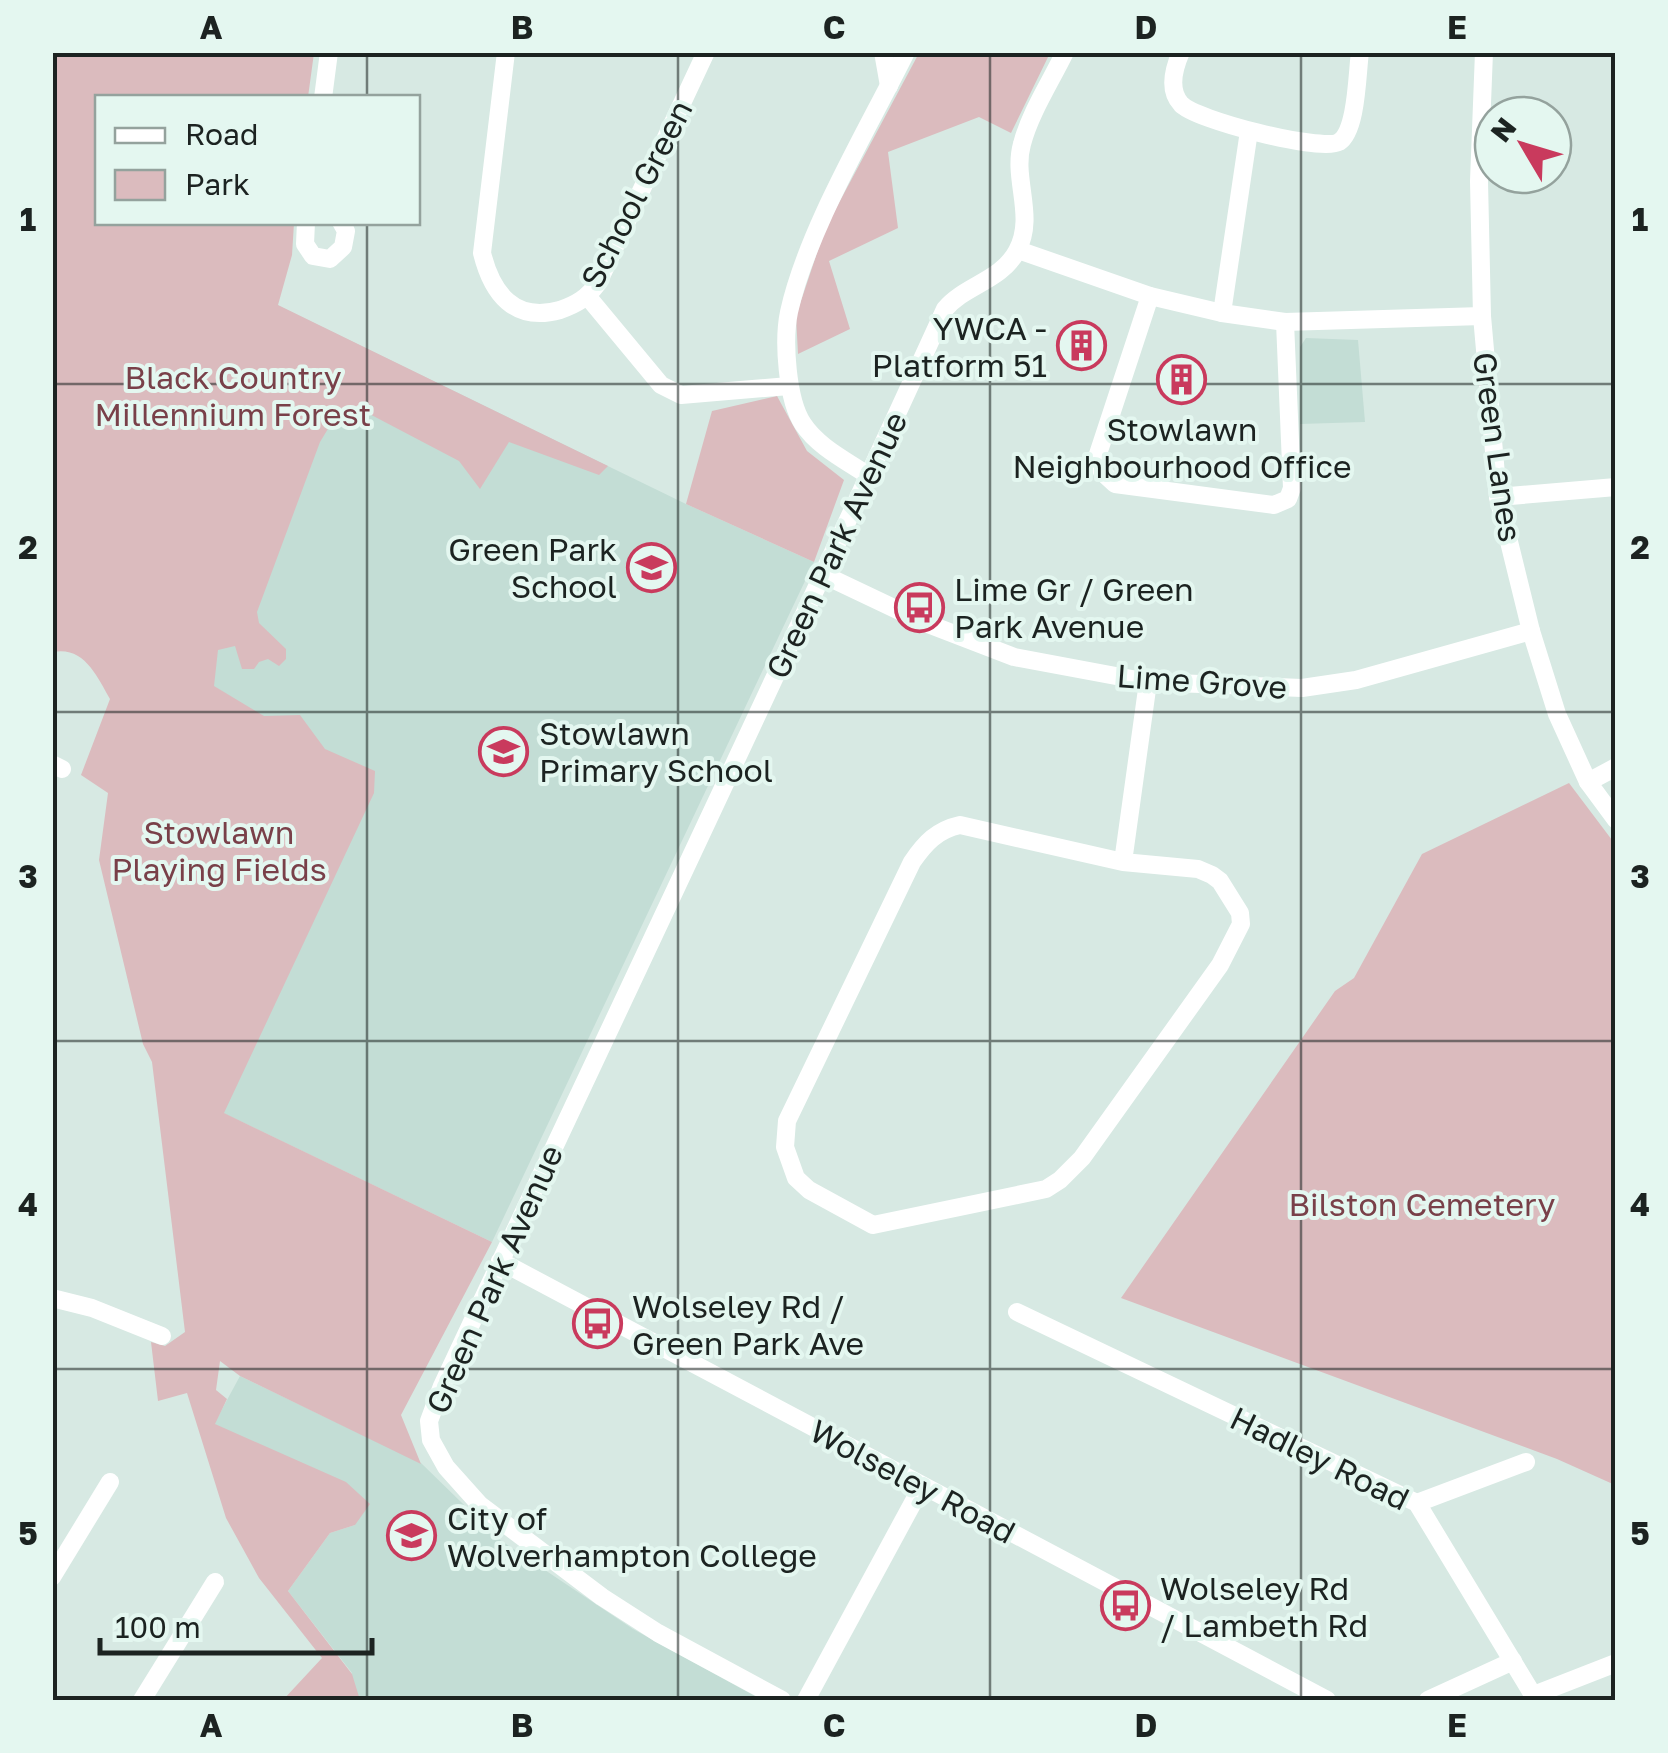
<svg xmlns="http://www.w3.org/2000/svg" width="1668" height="1753" font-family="'Golos Text',sans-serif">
  <rect width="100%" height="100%" fill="#d7e9e3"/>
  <g fill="#c3ddd5">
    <polygon points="277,305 686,504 814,562 492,1242 223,1113 373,793 193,710"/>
    <polygon points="1306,338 1358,340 1365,422 1300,424 1300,347"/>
    <polygon points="240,1376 421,1463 500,1540 633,1629 762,1700 345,1700 352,1673 288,1591 330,1533 355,1525 214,1424"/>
  </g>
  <g fill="#dbbbbe">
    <path d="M53,52L314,53L308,97L98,98V222L294,223L292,255L278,305L608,466L599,475L509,442L480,489L459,461L360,409L337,414L320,442L257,612L259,623L286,649V659L279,666L268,659L259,662L254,669H242L235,646L218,650L214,686L264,716L300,715L325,749L375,771L374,793L224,1113L492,1242L401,1415L421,1464L240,1376L220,1361L216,1390L227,1399L215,1424L346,1482L370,1504L355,1525L330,1533L288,1591L352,1674L360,1700H283L322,1658L259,1578L226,1518L187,1393L158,1401L151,1342L165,1346L185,1332L152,1062L143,1044L99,860L108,793L81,775L110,699C97,676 84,646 53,652Z"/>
    <polygon points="919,53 1050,53 1011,133 979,117 888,152 898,228 829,261 850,329 798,354 796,316 825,229"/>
    <polygon points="777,396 807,451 844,480 814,562 686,504 712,411"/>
    <polygon points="1569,783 1615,844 1615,1485 1557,1459 1121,1298 1335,991 1354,978 1422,854"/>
  </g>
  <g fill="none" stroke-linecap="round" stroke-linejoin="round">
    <g stroke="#fff" stroke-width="18">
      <path d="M506,52L482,253C492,293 514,323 560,310C577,304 587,298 598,283L706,52"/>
      <polyline points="883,52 889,86"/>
      <path d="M1181,52C1174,68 1168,90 1181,104C1195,120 1321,152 1339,142C1357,131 1357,73 1360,52"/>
      <polyline points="1484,52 1479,181 1482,316 1498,497 1531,631 1557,714 1588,782 1616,820"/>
      <polyline points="323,98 329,52"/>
      <polyline points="306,222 305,244 313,256 330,259 343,247 346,231 341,222"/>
      <polyline points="1018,250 1150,296 1222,313 1285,322 1482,316"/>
      <polyline points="1150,296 1098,454 1102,472 1115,484 1274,505 1288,499 1292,488 1285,322"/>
      <polyline points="588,297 661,385 681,395 789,386"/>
      <polyline points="1222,313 1249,131"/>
      <path d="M869,476C847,461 818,447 803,424C787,400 783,341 789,312C807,230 868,129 906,52"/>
      <polyline points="1498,497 1616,487"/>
      <polyline points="824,575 923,622 1014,657 1148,682 1302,688 1356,680 1531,631"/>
      <polyline points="52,764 62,769"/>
      <polyline points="1588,782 1616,767"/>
      <path d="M1123,862L960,825C937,830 925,843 912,862L787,1121L785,1147L796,1178L809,1190L873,1225L1046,1189L1060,1180L1082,1158L1220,965L1241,924L1240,913L1220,881L1212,875L1198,869L1123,862L1148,682"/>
      <polyline points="500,1261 1327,1700"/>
      <polyline points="52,1298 92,1308 162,1336"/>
      <polyline points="1017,1312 1417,1503 1536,1700"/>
      <polyline points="1417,1503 1526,1462"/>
      <polyline points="52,1577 110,1482"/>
      <polyline points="1534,1695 1616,1663"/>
      <polyline points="142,1700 215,1582"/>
      <path d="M782,1700L658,1633L602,1597L480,1505L446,1467L431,1440L429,1421L442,1386C610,1027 781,669 945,309C965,285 1001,281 1017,251C1036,216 1012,179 1022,144C1030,113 1051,81 1065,52"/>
      <polyline points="806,1700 922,1486"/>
      <polyline points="1428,1700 1513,1661"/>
    </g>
  </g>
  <path fill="none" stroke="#1c2321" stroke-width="2.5" stroke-opacity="0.55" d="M367,52V98M678,52V1700M990,52V1700M1301,52V1700M367,222V1700M52,384H1616M52,712H1616M52,1041H1616M52,1369H1616"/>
  <defs>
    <symbol id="building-ring" viewBox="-11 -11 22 22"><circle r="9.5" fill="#e4f7f0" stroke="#c93a5d" stroke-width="1.5"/><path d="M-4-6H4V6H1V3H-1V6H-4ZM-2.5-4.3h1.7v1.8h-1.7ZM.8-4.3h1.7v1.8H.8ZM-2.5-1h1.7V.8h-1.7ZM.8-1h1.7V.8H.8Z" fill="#c93a5d"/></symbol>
    <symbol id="school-ring" viewBox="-11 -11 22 22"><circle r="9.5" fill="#e4f7f0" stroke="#c93a5d" stroke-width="1.5"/><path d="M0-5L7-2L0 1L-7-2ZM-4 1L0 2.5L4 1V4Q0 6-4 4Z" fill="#c93a5d"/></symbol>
    <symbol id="bus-ring" viewBox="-11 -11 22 22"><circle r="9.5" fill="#e4f7f0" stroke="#c93a5d" stroke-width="1.5"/><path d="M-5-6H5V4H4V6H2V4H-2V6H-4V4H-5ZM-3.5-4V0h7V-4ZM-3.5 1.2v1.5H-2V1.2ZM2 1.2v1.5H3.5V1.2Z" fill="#c93a5d"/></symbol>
    <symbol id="university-ring" viewBox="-11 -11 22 22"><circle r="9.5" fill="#e4f7f0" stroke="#c93a5d" stroke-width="1.5"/><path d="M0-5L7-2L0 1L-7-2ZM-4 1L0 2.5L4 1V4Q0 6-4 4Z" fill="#c93a5d"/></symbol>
  </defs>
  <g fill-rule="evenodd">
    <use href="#building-ring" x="1054" y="318" width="55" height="55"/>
    <use href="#building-ring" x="1154" y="352" width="55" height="55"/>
    <use href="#school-ring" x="624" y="540" width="55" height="55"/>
    <use href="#bus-ring" x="892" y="580" width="55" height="55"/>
    <use href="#school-ring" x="476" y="724" width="55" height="55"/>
    <use href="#bus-ring" x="570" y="1296" width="55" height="55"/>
    <use href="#university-ring" x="384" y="1508" width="55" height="55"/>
    <use href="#bus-ring" x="1098" y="1578" width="55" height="55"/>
  </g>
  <g text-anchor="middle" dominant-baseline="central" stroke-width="8" stroke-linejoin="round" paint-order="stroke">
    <g font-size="32" fill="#1c2321" stroke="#e4f7f0">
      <text transform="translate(636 194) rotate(-63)">School Green</text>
      <text transform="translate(1498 447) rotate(82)">Green Lanes</text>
      <text transform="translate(836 545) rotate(-65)">Green Park Avenue</text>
      <text transform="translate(1202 681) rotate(4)">Lime Grove</text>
      <text transform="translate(494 1279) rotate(-66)">Green Park Avenue</text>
      <text transform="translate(1320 1458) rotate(26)">Hadley Road</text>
      <text transform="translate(913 1481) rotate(28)">Wolseley Road</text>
    </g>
    <g font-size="32" fill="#1c2321" stroke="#e4f7f0" text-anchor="start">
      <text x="1047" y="328" text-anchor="end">YWCA -<tspan x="1047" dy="37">Platform 51</tspan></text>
      <text x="1182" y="429" text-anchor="middle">Stowlawn<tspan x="1182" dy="37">Neighbourhood Office</tspan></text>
      <text x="617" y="549" text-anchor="end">Green Park<tspan x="617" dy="37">School</tspan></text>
      <text x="954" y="589">Lime Gr / Green<tspan x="954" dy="37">Park Avenue</tspan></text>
      <text x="539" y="733">Stowlawn<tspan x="539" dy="37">Primary School</tspan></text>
      <text x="632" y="1306">Wolseley Rd /<tspan x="632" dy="37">Green Park Ave</tspan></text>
      <text x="447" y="1518">City of<tspan x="447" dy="37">Wolverhampton College</tspan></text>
      <text x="1160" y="1588">Wolseley Rd<tspan x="1160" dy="37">/ Lambeth Rd</tspan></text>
    </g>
    <g font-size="32" fill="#794049" stroke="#e4f7f0">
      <text x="233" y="377">Black Country<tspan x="233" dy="37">Millennium Forest</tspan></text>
      <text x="219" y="832">Stowlawn<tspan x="219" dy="37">Playing Fields</tspan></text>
      <text x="1422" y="1204">Bilston Cemetery</text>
    </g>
  </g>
  <rect width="1668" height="1753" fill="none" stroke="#e4f7f0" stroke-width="110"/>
  <rect x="95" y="95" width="325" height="130" fill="#e4f7f0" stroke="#94a29d" stroke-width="2.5"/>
  <rect x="115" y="128" width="50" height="15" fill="#ffffff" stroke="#94a29d" stroke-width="2.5"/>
  <text x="185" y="145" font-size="30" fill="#1c2321">Road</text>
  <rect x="115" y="170" width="50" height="30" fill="#dbbbbe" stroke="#94a29d" stroke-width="2.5"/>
  <text x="185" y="195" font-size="30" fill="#1c2321">Park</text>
  <g transform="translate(1523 145) rotate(308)"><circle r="48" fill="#e4f7f0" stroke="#94a29d" stroke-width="2.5"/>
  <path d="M0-8L18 38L0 25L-18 38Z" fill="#c93a5d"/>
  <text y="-15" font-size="28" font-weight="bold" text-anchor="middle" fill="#1c2321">N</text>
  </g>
  <path d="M100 1638v15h272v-15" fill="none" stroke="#1c2321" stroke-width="5"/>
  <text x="115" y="1638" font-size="30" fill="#1c2321" stroke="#e4f7f0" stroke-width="8" paint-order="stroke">100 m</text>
  <rect x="55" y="55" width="1558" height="1643" fill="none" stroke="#1c2321" stroke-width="4"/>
  <g font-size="32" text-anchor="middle" font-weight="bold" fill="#1c2321">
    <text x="211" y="39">A</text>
    <text x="522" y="39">B</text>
    <text x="834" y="39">C</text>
    <text x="1146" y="39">D</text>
    <text x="1457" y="39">E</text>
    <text x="28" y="231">1</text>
    <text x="1640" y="231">1</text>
    <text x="28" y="559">2</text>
    <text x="1640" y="559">2</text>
    <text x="28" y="888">3</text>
    <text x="1640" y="888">3</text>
    <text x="28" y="1216">4</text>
    <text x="1640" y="1216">4</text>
    <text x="28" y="1545">5</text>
    <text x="1640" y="1545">5</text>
    <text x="211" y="1737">A</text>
    <text x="522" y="1737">B</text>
    <text x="834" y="1737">C</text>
    <text x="1146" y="1737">D</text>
    <text x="1457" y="1737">E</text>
  </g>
</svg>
